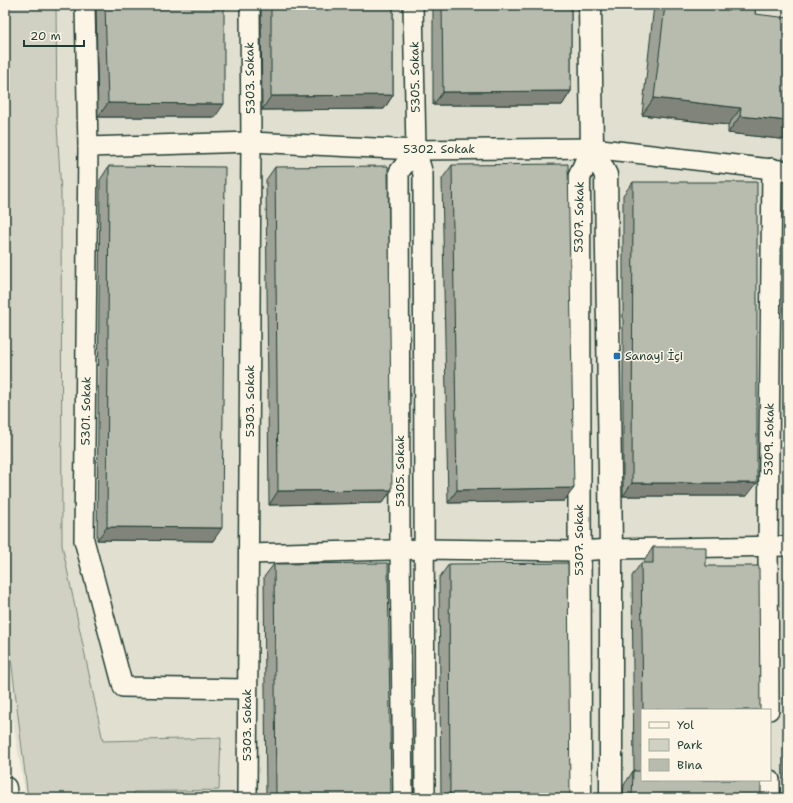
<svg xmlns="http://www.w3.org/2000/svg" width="793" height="803" font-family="'Shantell Sans',sans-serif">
  <rect width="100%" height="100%" fill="#f3eede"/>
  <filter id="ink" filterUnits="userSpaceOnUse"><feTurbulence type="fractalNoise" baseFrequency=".025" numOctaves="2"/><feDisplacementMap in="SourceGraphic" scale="8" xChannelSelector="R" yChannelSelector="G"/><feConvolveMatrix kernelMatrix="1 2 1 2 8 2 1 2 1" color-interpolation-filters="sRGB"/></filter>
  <g filter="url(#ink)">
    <path fill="#e1dfd0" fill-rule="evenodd" d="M5,5H788V798H26L5,676ZM642,710H770V780H642Z"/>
    <polygon fill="#d0d1c2" stroke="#78877b" points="5,5 56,5 57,124 61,193 62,545 103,741 221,738 219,790 134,792 134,798 28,798 11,658 5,620"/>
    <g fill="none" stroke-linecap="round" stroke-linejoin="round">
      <defs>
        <g id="street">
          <polyline points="85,5 88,147 84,540 123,687 247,689"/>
          <polyline points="413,5 416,150 423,174 425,798"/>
          <polyline points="88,147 251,142 416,150 592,148 788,171"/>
          <polyline points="249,554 425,549 579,551 611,549 788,546"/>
          <polyline points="769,710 768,546 772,168"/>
          <polyline points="770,780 770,798"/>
          <polyline points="247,798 251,142 250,5"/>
          <polyline points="403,798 400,550 399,172 416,150"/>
        </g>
        <g id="secondary">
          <polyline points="592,148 606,175 611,549 611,798"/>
          <polyline points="580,798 579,178 592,148 590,5"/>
        </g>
        <polyline id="highway" points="5,788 6,798"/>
      </defs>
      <use href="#street" stroke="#1f3d34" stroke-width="22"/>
      <use href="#secondary" stroke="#1f3d34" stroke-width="25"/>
      <use href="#highway" stroke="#1f3d34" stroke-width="25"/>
      <use href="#street" stroke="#fcf5e5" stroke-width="19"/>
      <use href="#secondary" stroke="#fcf5e5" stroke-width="22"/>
      <use href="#highway" stroke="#fcf5e5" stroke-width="22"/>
    </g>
    <g fill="#9ea296" stroke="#1f3d34">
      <polygon points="96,5 224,5 215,117 98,117"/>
      <polygon points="261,5 393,5 393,95 384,109 262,110"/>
      <polygon points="433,5 571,5 571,91 562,105 433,105"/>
      <polygon points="654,5 756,5 755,14 788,140 728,133 728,125 642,115"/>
      <polygon points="452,165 574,488 564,501 448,503 442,179"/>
      <polygon points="109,166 213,541 97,540 100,180"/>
      <polygon points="275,167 392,490 382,503 269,505 266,180"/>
      <polygon points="633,182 747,496 623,496 623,195"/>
      <polygon points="653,547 706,566 760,710 642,710 642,780 761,798 623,798 624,785 633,771 634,771 632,576 641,563 644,563 644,561"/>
      <polygon points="274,564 391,798 266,798 264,577"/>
      <polygon points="449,564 570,798 441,798 439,578"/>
      <polygon points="788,572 788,798 785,798 784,578"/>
    </g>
    <g fill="#81847a" stroke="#1f3d34">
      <polygon points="571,91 562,105 433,105 443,92"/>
      <polygon points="393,95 384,109 262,110 271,96"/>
      <polygon points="654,98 741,108 728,125 642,115"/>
      <polygon points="108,103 224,104 215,117 98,117"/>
      <polygon points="740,116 788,121 788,140 728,133"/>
      <polygon points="632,483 757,483 747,496 623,496"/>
      <polygon points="574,488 564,501 448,503 457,490"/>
      <polygon points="392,490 382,503 269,505 278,491"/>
      <polygon points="107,527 222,528 213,541 97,540"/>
    </g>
    <g fill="#b8bcae" stroke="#1f3d34">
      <polygon points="105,5 224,5 224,104 108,103"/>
      <polygon points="271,5 393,5 393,95 271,96"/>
      <polygon points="442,5 571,5 571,91 443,92"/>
      <polygon points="665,5 756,5 755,14 788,18 788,121 740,116 741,108 654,98"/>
      <polygon points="568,164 574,488 457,490 452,165"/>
      <polygon points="109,166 225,167 222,528 107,527"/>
      <polygon points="388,166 392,490 278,491 275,167"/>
      <polygon points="633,182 757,182 757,483 632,483"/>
      <polygon points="653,547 706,547 706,566 759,566 760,710 643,710 641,563 653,563"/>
      <polygon points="388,563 391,798 276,798 274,564"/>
      <polygon points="568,563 570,798 450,798 449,564"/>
      <polygon points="633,771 642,771 642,780 761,780 761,798 632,798"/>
    </g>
  </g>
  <rect fill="#1f6fb2" stroke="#fcf5e5" stroke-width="1.5" x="613" y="352" width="8" height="8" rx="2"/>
  <g text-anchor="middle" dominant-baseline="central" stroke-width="3" stroke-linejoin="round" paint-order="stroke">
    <g font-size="12" fill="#1f3d34" stroke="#fcf5e5">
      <text transform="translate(415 77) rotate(-91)">5305. Sokak</text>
      <text transform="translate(250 78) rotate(-91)">5303. Sokak</text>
      <text x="439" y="149">5302. Sokak</text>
      <text transform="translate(579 217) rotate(-89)">5307. Sokak</text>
      <text transform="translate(250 401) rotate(-90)">5303. Sokak</text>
      <text transform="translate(86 411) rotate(-89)">5301. Sokak</text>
      <text transform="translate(769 439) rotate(-89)">5309. Sokak</text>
      <text transform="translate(400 471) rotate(-90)">5305. Sokak</text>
      <text transform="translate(579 540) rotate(-90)">5307. Sokak</text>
      <text transform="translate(247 725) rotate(-90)">5303. Sokak</text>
    </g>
    <g font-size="12" fill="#1f3d34" stroke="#fcf5e5" text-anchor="start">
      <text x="625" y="356">Sanayi İçi</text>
    </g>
  </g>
  <rect width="793" height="803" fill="none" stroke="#fcf5e5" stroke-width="20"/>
  <rect x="10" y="10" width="773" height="783" fill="none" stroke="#1f3d34" stroke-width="1.5" filter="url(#ink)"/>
  <rect x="641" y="709" width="130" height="72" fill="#fcf5e5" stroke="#a4ab9e"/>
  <rect x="649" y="722" width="20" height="6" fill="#fcf5e5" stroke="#a4ab9e"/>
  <text x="677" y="729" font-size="12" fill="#1f3d34">Yol</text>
  <rect x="649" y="739" width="20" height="12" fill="#d0d1c2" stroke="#a4ab9e"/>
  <text x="677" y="749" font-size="12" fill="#1f3d34">Park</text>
  <rect x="649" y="759" width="20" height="12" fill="#b8bcae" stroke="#a4ab9e"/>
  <text x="677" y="769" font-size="12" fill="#1f3d34">Bina</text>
  <path d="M24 40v6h60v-6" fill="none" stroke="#1f3d34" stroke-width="2"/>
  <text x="30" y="40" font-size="12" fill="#1f3d34" stroke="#fcf5e5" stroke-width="3" paint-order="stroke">20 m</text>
</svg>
